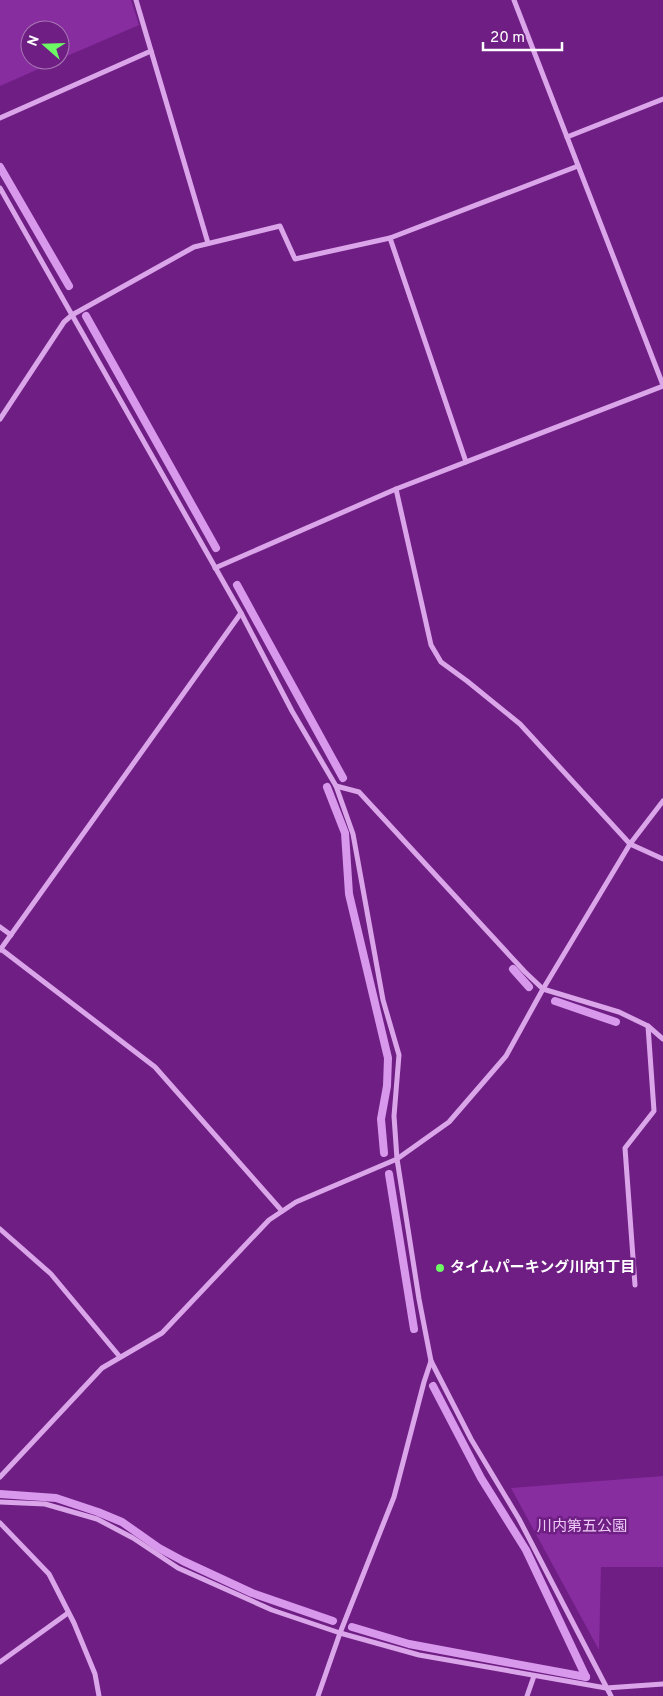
<svg xmlns="http://www.w3.org/2000/svg" width="663" height="1696" font-family="Overpass,'Noto Sans JP',sans-serif">
  <rect width="100%" height="100%" fill="#6f1e84"/>
  <g fill="#872da0">
    <polygon points="0,0 131,0 139,25 60,59 60,30 30,30 30,60 59,60 0,86"/>
    <polygon points="663,1476 663,1567 601,1567 599,1650 511,1488"/>
  </g>
  <g fill="none" stroke-linecap="round" stroke-linejoin="round">
    <g stroke="#d898ec" stroke-width="8">
      <polyline points="0,167 69,286"/>
      <polyline points="86,316 216,548"/>
      <polyline points="237,585 343,778"/>
      <polyline points="327,787 345,833 349,894 388,1058 387,1086 381,1119 384,1153"/>
      <polyline points="513,969 529,987"/>
      <polyline points="555,1001 616,1022"/>
      <polyline points="389,1174 414,1329"/>
      <polyline points="433,1386 481,1478 526,1550 586,1677"/>
      <polyline points="0,1494 56,1498 98,1512 122,1522 159,1548 183,1561 252,1593 333,1621"/>
      <polyline points="352,1627 409,1644 586,1677"/>
    </g>
    <g stroke="#dba5ea" stroke-width="5">
      <polyline points="136,0 208,243"/>
      <polyline points="514,0 663,385"/>
      <polyline points="0,118 151,51"/>
      <polyline points="567,137 663,99"/>
      <polyline points="0,188 241,613 292,711 336,786 353,834 383,1000 399,1055 394,1116 397,1159 419,1299 431,1361 471,1439 519,1519 611,1696"/>
      <polyline points="390,238 466,462"/>
      <polyline points="0,419 64,322 72,315 194,247 280,226 295,259 390,238 578,166"/>
      <polyline points="396,489 431,645 441,662 467,681 520,724 630,844 663,859"/>
      <polyline points="215,568 396,489 663,386"/>
      <polyline points="336,786 359,792 525,972 543,989 619,1012 648,1026 663,1039"/>
      <polyline points="0,927 11,935"/>
      <polyline points="1,949 155,1067 282,1211"/>
      <polyline points="0,950 241,613"/>
      <polyline points="0,1229 51,1274 120,1357"/>
      <polyline points="635,1285 625,1148 654,1111 648,1026"/>
      <polyline points="0,1477 102,1368 162,1333 269,1220 296,1202 397,1159 449,1122 506,1056 543,989 630,844 663,801"/>
      <polyline points="0,1502 45,1504 97,1519 133,1538 178,1568 272,1610 340,1633 419,1655 606,1688 663,1684"/>
      <polyline points="0,1523 49,1574 74,1623 95,1674 99,1696"/>
      <polyline points="0,1662 68,1613"/>
      <polyline points="318,1696 340,1633 394,1497 424,1382 431,1361"/>
      <polyline points="527,1696 534,1676"/>
    </g>
  </g>
  <circle fill="#6cf964" stroke="#6f1e84" stroke-width="2" cx="440" cy="1268" r="5"/>
  <g text-anchor="middle" dominant-baseline="central" stroke-width="5" stroke-linejoin="round" paint-order="stroke">
    <g font-size="15" font-weight="bold" fill="#fff" stroke="#6f1e84" text-anchor="start">
      <text x="450" y="1268">タイムパーキング川内1丁目</text>
    </g>
    <g font-size="15" fill="#edc9f7" stroke="#6f1e84">
      <text x="582" y="1527">川内第五公園</text>
    </g>
  </g>
  <g transform="translate(45 45) rotate(290)"><circle r="24" fill="#6f1e84" stroke="#a978b5"/>
  <path d="M0-4L9 19L0 12L-9 19Z" fill="#6cf964"/>
  <text y="-8" font-size="14" font-weight="bold" text-anchor="middle" fill="#ffffff">N</text>
  </g>
  <path d="M483 42v8h79v-8" fill="none" stroke="#ffffff" stroke-width="2.5"/>
  <text x="490" y="42" font-size="15" fill="#ffffff" stroke="#6f1e84" stroke-width="4" paint-order="stroke">20 m</text>
</svg>
